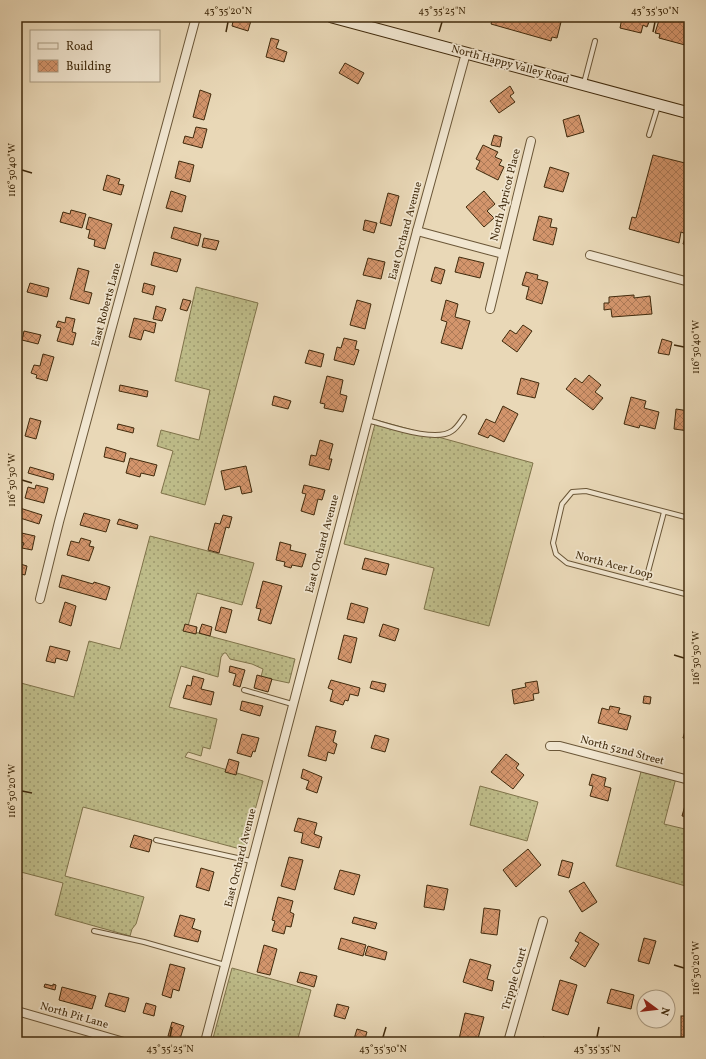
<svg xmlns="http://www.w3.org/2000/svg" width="706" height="1059" font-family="Vollkorn,serif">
  <defs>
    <pattern id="grass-dots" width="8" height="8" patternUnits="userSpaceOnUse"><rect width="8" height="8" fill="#bebc89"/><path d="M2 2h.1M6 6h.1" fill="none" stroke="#9c996e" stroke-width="1.8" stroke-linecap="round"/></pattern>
    <pattern id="building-cross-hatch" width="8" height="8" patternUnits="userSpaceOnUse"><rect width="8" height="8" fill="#d3956c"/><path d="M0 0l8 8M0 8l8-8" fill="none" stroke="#ad7a57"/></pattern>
  </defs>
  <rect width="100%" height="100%" fill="#e9d8b7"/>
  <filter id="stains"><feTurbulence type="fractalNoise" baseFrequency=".005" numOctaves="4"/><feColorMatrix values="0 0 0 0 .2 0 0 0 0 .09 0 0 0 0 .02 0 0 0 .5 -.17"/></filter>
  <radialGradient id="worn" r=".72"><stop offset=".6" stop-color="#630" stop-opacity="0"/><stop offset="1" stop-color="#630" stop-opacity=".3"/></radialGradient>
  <g fill="url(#grass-dots)" stroke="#7f734a">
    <polygon points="196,287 258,303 205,505 161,493 173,451 157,446 161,430 199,440 210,390 175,381"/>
    <polygon points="376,420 533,463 489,626 424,609 434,568 344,544"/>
    <polygon points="150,536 254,563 242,605 197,593 187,630 295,659 289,683 261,677 263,669 252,664 230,659 226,653 224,653 221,657 218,677 181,666 169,707 217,719 210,749 203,747 201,756 188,752 185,757 263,781 244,850 83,807 65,876 144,897 136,924 132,929 130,936 55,915 63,883 17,871 17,682 74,697 89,641 120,649"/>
    <polygon points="642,768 676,778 664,824 689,830 689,887 616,866"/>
    <polygon points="480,786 538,802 527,841 470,825"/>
    <polygon points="232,968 311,990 297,1042 212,1042"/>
  </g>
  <g fill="url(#building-cross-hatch)" stroke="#402a0c">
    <polygon points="234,17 252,17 248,31 232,26"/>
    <polygon points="488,17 559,17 562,18 557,38 552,37 551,41 491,24 492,21 487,19"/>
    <polygon points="619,17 651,17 647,27 643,25 641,33 620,28 622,18"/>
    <polygon points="660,17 689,17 689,42 686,41 685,45 659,38 660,34 655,33"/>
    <polygon points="271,38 279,40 276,48 287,52 284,62 266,57"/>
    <polygon points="345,63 364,73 358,84 339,73"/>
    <polygon points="510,86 514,93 510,96 515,102 499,113 490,101"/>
    <polygon points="200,90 211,94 204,120 193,117"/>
    <polygon points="579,115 584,132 567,137 563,120"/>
    <polygon points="196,127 207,129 202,148 183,143 185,136 193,138"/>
    <polygon points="494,135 502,137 500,147 491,145"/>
    <polygon points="483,145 498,152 495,157 502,160 499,165 504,167 498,180 476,169 480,161 476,159"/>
    <polygon points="653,155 689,164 689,190 686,202 689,203 689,246 683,244 686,234 681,232 679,243 629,229 632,217 636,218"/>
    <polygon points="179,161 194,165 190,182 175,178"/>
    <polygon points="550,167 569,173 563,192 544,187"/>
    <polygon points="107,175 120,179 118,184 124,185 121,195 103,190"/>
    <polygon points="171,191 186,196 182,212 166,208"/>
    <polygon points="484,191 495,204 487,211 494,218 484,227 466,207"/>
    <polygon points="388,193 399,196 391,226 380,223"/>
    <polygon points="71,210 86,214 82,228 60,222 63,212 70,214"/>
    <polygon points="539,216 552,219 550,227 557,228 553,245 533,240"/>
    <polygon points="89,217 112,224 105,249 94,246 95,240 88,238 90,230 86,229"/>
    <polygon points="365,220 377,223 374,233 363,230"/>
    <polygon points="174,227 201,234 198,246 171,238"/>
    <polygon points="204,238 219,241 216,250 202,247"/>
    <polygon points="154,252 181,259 177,272 151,265"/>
    <polygon points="459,257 484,263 480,278 455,272"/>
    <polygon points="368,258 385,262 381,279 363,275"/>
    <polygon points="435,267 445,270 441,284 431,281"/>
    <polygon points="78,268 89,271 84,291 92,293 89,304 70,299"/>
    <polygon points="526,272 538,275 537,279 548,282 542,304 526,299 529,287 522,285"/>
    <polygon points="30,283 49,288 47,297 27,292"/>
    <polygon points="144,283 155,286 153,295 142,292"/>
    <polygon points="634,295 634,298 650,296 652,314 612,317 611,309 604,310 604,303 609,303 609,297"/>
    <polygon points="183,299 191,301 187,311 180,309"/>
    <polygon points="357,300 371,304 365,329 350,325"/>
    <polygon points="446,300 458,304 455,317 470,321 462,349 441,343 447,322 441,320"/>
    <polygon points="156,306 166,309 162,321 153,319"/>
    <polygon points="66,317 75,319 72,332 76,333 73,345 57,341 61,328 56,327 58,321 65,323"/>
    <polygon points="134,318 156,323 154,333 144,330 141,340 129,337"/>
    <polygon points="523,325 532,331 517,352 502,341 510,330 516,334"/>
    <polygon points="24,331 41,335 38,344 22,340"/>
    <polygon points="344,338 357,341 355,349 359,350 354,365 334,360 337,347 341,348"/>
    <polygon points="662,339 672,342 669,355 658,353"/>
    <polygon points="309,350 324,354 321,367 305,363"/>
    <polygon points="43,354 54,357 47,381 36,378 37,375 31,373 34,365 40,366"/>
    <polygon points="589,375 601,385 595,392 603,398 593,410 566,389 575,378 582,383"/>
    <polygon points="327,376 343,380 340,394 347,396 343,412 324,408 325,404 320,403"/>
    <polygon points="521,378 539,383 535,398 517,394"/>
    <polygon points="120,385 148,391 147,397 119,391"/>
    <polygon points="274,396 291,401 288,409 272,405"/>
    <polygon points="631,397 646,401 644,408 659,412 655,429 640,425 639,428 624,424"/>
    <polygon points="503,406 518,414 504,442 490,435 488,438 478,434 486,419 495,423"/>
    <polygon points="676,409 689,411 689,431 674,429"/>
    <polygon points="30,418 41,421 36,439 25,436"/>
    <polygon points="118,424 134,428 133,433 117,429"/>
    <polygon points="320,440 333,444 329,459 332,459 329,470 309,465 311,455 316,456"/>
    <polygon points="106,447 126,453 124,462 104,457"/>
    <polygon points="130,458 157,465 154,476 141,473 140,477 126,473"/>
    <polygon points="246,466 252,492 242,494 240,486 225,490 221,471"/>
    <polygon points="30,467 54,474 53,480 28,473"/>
    <polygon points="36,485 48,488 44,503 25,498 28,487 35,489"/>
    <polygon points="304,485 325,490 322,500 318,499 314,515 301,511 306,494 302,493"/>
    <polygon points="20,508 42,515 39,524 17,517"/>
    <polygon points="84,513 110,520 106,532 80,525"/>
    <polygon points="223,515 232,517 229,528 226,527 219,553 208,550 215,523 220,524"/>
    <polygon points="119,519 138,525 137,529 117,524"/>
    <polygon points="17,532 35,536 32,550 22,548 24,543 17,541"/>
    <polygon points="81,538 91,541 89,546 94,547 89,561 67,555 71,541 79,543"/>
    <polygon points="280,542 291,545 290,550 306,554 302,567 292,565 291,568 284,566 285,562 276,560"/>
    <polygon points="365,558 389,564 386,575 362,569"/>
    <polygon points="17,563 27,566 25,575 17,573"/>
    <polygon points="62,575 93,584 94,582 110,587 106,600 59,587"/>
    <polygon points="263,581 282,586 271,624 258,620 261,609 256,608"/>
    <polygon points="65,602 76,606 71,626 59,622"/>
    <polygon points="351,603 368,608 364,623 347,619"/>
    <polygon points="221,607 232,610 226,633 215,630"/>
    <polygon points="185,624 197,627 196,634 183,631"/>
    <polygon points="202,624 212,627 210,636 199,633"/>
    <polygon points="383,624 399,629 395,641 379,636"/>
    <polygon points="344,635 357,638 351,663 338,659"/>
    <polygon points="50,646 70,651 67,661 56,658 55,663 46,661"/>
    <polygon points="230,666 245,670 240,687 233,685 236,674 229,672"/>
    <polygon points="257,675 272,679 268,692 254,688"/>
    <polygon points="193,676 204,679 201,689 214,692 211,705 183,698 187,685 191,686"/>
    <polygon points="331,680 360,688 358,696 350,694 348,701 345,700 343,705 330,701 333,690 328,688"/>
    <polygon points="372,681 386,684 384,692 370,688"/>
    <polygon points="537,681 539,693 533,694 534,700 514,704 512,690 526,687 525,683"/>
    <polygon points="644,696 651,697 650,704 643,703"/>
    <polygon points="242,701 263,706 260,716 240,710"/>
    <polygon points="610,706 620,708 618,713 631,716 627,730 598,723 602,708 609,710"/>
    <polygon points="687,724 689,724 689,740 683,738"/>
    <polygon points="316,726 336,731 333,742 337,744 334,754 328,752 326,761 308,756"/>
    <polygon points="242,734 259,738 255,752 253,751 251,757 237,753"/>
    <polygon points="375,735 389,739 385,752 371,748"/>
    <polygon points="506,754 519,764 516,768 524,775 513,789 491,772"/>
    <polygon points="229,759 239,762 236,775 225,772"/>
    <polygon points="303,769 322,777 317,793 306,789 309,781 301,778"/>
    <polygon points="592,774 606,778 604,786 611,788 608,801 590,796 593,786 589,785"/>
    <polygon points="688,795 689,795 689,817 682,816"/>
    <polygon points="298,818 317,823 314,834 322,837 319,848 301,843 303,833 294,831"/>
    <polygon points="134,835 152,840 149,852 130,847"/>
    <polygon points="528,849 541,865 516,887 503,870"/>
    <polygon points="289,857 303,860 295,890 281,886"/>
    <polygon points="562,860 573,863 569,878 558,875"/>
    <polygon points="201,868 214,872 209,891 196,887"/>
    <polygon points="340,870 360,875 354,895 334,889"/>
    <polygon points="17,877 22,878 17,898"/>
    <polygon points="584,882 597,902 582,912 569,891"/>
    <polygon points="427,885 448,889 444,910 424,907"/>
    <polygon points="278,897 293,901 290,912 294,914 291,927 286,926 284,934 272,931 275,921 272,920"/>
    <polygon points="484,908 500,910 497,935 481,933"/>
    <polygon points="180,915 195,919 192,928 201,931 198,942 174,936"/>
    <polygon points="354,917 377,923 375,929 352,923"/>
    <polygon points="580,932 599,944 585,967 570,958 579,943 575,941"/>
    <polygon points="341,938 366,945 363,956 338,949"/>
    <polygon points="644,938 656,941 649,964 638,961"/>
    <polygon points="264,945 277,949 270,975 257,972"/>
    <polygon points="368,946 387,952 385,960 365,955"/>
    <polygon points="470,959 491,965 487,979 494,981 492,991 463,982"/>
    <polygon points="170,964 185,968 179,991 173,989 171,998 162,995"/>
    <polygon points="300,972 317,976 314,987 297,982"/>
    <polygon points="560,980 577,985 568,1015 552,1010"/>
    <polygon points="45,984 53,986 53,984 56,985 55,990 44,987"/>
    <polygon points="62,987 96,996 92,1009 59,1000"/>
    <polygon points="611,989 634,995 631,1009 607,1003"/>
    <polygon points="109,993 129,998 125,1012 105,1006"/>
    <polygon points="146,1003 156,1006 154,1016 143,1013"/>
    <polygon points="337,1004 349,1007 345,1019 334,1016"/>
    <polygon points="465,1013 484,1017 477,1042 459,1039"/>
    <rect x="681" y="1016" width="8" height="26"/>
    <polygon points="172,1022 184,1026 180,1039 168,1036"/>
    <polygon points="357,1029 367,1032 364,1042 353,1042"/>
    <polygon points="543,1037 561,1042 542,1042"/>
  </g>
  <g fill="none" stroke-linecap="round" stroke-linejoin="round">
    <defs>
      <g id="service">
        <polyline points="466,19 466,17"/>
        <polyline points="584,83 595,41"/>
        <polyline points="649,135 658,106"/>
        <path d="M367,420C387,425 435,443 452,431C457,428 461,421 464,417"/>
        <polyline points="689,518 586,491 572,492 562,504 553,543 556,554 567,563 689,595"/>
        <polyline points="645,583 664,512"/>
        <polyline points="687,594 689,585"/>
        <polyline points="244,690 292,704"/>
        <polyline points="156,840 251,861"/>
        <polyline points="94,931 144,942 225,965"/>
      </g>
      <g id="minor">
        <polyline points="417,231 503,254"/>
        <polyline points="590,255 689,282"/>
        <polyline points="490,309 531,141"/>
        <polyline points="40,599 59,522 196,17"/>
        <polyline points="550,746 560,746 689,780"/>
        <polyline points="17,1011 124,1042"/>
        <polyline points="205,1042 417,231 466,53"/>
        <polyline points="508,1042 543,921"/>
      </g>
      <polyline id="secondary" points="332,17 689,113"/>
    </defs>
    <use href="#service" stroke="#6a5637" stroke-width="6"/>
    <use href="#minor" stroke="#6a5637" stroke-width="10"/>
    <use href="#secondary" stroke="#402a0c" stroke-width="13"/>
    <use href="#service" stroke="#f1e6d0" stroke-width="4"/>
    <use href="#minor" stroke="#f1e6d0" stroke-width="8"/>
    <use href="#secondary" stroke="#f1e6d0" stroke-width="11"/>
  </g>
  <path fill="none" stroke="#402a0c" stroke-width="1.5" d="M226,32L228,22M439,32L442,22M653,32L655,22M22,170L32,173M674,345L684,347M22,480L32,483M674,655L684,658M22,791L32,793M674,965L684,968M170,1037L172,1027M383,1037L386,1027M597,1037L599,1027"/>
  <g text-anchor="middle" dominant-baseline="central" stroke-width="3.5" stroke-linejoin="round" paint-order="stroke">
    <g font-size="11" fill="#402a0c" stroke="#f1e6d0">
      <text transform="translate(510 65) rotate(15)">North Happy Valley Road</text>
      <text transform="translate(506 195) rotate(-76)">North Apricot Place</text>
      <text transform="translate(406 231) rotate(-75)">East Orchard Avenue</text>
      <text transform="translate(107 305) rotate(-75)">East Roberts Lane</text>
      <text transform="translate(323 544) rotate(-75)">East Orchard Avenue</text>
      <text transform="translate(614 566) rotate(15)">North Acer Loop</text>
      <text transform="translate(622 751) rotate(15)">North 52nd Street</text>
      <text transform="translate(241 858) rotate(-76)">East Orchard Avenue</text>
      <text transform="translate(515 979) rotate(-74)">Tripple Court</text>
      <text transform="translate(74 1016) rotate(16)">North Pit Lane</text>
    </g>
  </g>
  <rect width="706" height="1059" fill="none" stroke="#e9d8b7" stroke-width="44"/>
  <rect x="30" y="30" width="130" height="52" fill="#f1e6d0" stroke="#aa9b82"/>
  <rect x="38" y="43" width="20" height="6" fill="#f1e6d0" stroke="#aa9b82"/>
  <text x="66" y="50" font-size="12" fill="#402a0c">Road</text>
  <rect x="38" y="60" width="20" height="12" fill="url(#building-cross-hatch)" stroke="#aa9b82"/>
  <text x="66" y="70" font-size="12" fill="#402a0c">Building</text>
  <g transform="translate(656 1009) rotate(105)"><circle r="19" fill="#f1e6d0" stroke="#aa9b82"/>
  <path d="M0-3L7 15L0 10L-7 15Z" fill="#8f2418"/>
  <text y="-6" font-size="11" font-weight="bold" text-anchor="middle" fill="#402a0c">N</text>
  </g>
  <rect x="22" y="22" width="662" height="1015" fill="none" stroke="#402a0c" stroke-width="1.5"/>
  <g font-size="10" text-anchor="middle" fill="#402a0c">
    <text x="228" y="14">43°35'20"N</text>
    <text x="442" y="14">43°35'25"N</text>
    <text x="655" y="14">43°35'30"N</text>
    <text transform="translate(11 170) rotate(-90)" y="4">116°30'40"W</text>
    <text transform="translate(695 347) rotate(-90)" y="4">116°30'40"W</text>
    <text transform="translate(11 480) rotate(-90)" y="4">116°30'30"W</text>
    <text transform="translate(695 658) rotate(-90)" y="4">116°30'30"W</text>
    <text transform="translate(11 791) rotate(-90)" y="4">116°30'20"W</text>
    <text transform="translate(695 968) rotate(-90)" y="4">116°30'20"W</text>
    <text x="170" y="1052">43°35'25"N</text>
    <text x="383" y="1052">43°35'30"N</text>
    <text x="597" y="1052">43°35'35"N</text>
  </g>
  <rect width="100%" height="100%" filter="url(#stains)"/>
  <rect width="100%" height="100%" fill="url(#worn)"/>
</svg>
